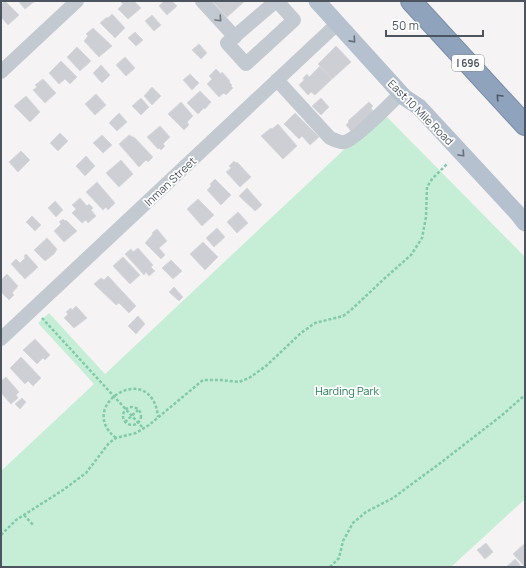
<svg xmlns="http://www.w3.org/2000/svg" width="526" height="568" font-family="Manrope,sans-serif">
  <rect width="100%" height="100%" fill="#f5f3f3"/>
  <polygon fill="#c6eed7" points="383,113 525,257 525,499 451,567 1,567 1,471 94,384 38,323 49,313 105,374"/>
  <g fill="#cdcfd5" stroke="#d7d9dd">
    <polygon points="5,1 19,15 8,25 1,17 1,5"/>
    <polygon points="18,1 35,1 25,9"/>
    <polygon points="122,1 134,1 141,8 128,19 118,9 123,4 121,2"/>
    <polygon points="164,1 172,1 177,6 167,15 159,6"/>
    <polygon points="212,1 245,1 227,17"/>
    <polygon points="112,14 125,28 115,38 100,23 107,17 108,18"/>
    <polygon points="152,15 161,25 154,31 145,21"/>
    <polygon points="93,28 112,46 99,57 84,41 88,36 86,34"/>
    <polygon points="135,32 143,40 136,46 128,38"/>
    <polygon points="199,44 207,53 201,59 192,50"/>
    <polygon points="336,46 351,62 332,79 318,64"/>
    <polygon points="77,47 91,61 80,71 67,57"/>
    <polygon points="125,57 135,68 126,76 116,65"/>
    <polygon points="61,61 77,77 70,84 65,79 59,84 49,73"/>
    <polygon points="101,65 110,75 102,83 93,73"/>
    <polygon points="320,66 332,79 315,95 311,92 308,95 299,85 304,80 303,78 307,74 309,77"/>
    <polygon points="216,69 221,74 222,72 230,81 229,82 232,85 231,86 233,88 226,95 224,93 219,97 207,84 212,79 209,76"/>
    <polygon points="190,74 199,83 192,90 183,80"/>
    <polygon points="43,79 56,93 45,103 33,90 37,87 35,85"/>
    <polygon points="152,87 161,96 152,105 144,96"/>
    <polygon points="200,91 211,102 205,109 204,108 198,114 187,103"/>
    <polygon points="96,94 106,105 95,115 85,104"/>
    <polygon points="26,96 40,112 30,122 14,106"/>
    <polygon points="141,98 149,107 141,115 132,106"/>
    <polygon points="321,98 329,107 321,115 312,106"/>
    <polygon points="181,102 193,116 187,122 189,125 184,130 168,114"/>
    <polygon points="369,102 373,106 371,108 375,114 351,131 346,125 349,122 348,121"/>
    <polygon points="119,113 127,122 117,131 109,123"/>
    <polygon points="295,113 319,137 310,145 302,136 299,139 284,124"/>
    <polygon points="278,124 297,146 283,159 261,136 271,128 272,129"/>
    <polygon points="160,126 170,137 163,144 165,146 161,150 159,148 158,149 147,137"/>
    <polygon points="60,133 68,141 58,151 50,143"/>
    <polygon points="102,135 112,145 103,153 93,143"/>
    <polygon points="129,135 135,138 153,157 148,162 146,160 139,167 119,144"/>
    <polygon points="21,151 30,160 18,172 9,162"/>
    <polygon points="86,156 95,166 85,176 76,166"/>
    <polygon points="121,160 133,174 119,187 106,173"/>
    <polygon points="234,161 236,163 237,162 251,177 240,187 226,172 231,168 229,166"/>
    <polygon points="215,179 231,195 221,205 207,190 211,186 210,184"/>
    <polygon points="97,182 115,203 108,210 106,207 103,210 86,192"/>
    <polygon points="247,188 262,205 255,211 239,196"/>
    <polygon points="80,198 87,206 89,204 93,208 91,210 96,216 88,223 86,220 82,223 72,213 76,209 72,205"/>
    <polygon points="198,199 214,215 202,226 187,209"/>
    <polygon points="55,201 63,210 56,217 48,208"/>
    <polygon points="238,212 248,223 237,233 227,222"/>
    <polygon points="32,216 41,225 35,231 26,222"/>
    <polygon points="63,219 65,221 66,220 77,231 64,242 54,231 61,224 59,222"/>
    <polygon points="217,228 225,237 214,247 206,238"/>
    <polygon points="157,229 167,241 159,248 165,255 161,259 145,243 153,234 152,233"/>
    <polygon points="47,238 57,249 54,254 45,261 34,250"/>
    <polygon points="203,242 218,257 205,270 190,254"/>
    <polygon points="138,248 153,265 151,267 155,271 149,276 146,272 144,275 125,254 131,249 133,252"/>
    <polygon points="26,254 38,267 25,279 11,264 16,259 20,263 25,258 24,256"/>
    <polygon points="123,257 140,275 130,284 113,266"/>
    <polygon points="171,260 182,271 173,279 162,268"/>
    <polygon points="7,274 18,286 12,293 14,295 9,300 1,292 1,280"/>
    <polygon points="108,276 136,306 129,313 119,303 116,305 94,284 101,278 104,280"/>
    <polygon points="174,287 182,296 183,297 179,301 169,292"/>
    <polygon points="76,306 87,318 74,328 64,318 68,314 66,312 71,308 72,310"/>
    <polygon points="138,316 145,324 136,334 128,326"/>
    <polygon points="35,339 50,355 45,360 43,358 37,364 23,350"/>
    <polygon points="21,357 41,378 33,386 28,381 25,384 10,368"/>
    <polygon points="6,377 19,392 16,395 18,398 11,404 1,393 1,381"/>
    <polygon points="22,398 26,402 20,409 15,404"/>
    <polygon points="486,543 493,552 485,559 477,550"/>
    <polygon points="524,544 525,545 525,567 513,554"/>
    <polygon points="515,559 522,567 506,567"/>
  </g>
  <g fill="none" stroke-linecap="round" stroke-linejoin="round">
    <defs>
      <polyline id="highway" points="411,1 525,125"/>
    </defs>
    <use href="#highway" stroke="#7a8ea9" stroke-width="22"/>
    <g stroke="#80caa9" stroke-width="2.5" stroke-dasharray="3 2" stroke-linecap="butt">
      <polyline points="42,318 143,428"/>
      <circle cx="132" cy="416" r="9"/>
      <polyline points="125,422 138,410"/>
      <path d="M116,438C74,405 152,358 158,417"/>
      <polyline points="24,515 34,526"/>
      <polyline points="1,535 16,520 63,490 86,473 109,443 116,438 136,433 149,425 203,380 221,380 239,382 249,378 266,366 301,333 315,323 343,316 351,310 385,278 411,255 422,238 426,217 427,187 432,179 448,163"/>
      <polyline points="330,567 339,558 343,541 353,523 366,512 393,498 443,461 501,416 525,395"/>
    </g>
    <g stroke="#c2c9d0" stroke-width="14">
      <polyline points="202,1 235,37"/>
      <polyline points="276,1 227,43 246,64 294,20 277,1"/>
      <polyline points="1,72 77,1"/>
      <path d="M277,80L330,138C335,140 340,143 345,142C356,139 391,103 401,93"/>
      <polyline points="1,339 338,23"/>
    </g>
    <polyline stroke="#b5c1cf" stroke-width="17" points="317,1 404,97 419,107 518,214 525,223"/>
    <use href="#highway" stroke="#8fa3bd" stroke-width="20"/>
  </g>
  <defs><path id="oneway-chevron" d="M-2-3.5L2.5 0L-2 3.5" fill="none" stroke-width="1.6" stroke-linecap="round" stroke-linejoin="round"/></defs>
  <use stroke="#6f7881" href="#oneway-chevron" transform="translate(219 19) rotate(47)"/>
  <g stroke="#66707b">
    <use href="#oneway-chevron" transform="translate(353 40) rotate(48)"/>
    <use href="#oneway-chevron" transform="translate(462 154) rotate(47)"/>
  </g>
  <use stroke="#4f5964" href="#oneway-chevron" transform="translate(499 97) rotate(-133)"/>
  <g text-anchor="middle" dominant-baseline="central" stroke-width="3.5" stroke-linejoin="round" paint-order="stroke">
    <rect fill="#fff" stroke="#82888f" stroke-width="1" x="452" y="55" width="32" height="16" rx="3"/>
    <g font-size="10" font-weight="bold" fill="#4c555f">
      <text x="468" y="63">I 696</text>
    </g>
    <g font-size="11" fill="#4c555f" stroke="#fff">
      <text transform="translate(421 112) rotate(45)">East 10 Mile Road</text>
      <text transform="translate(170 181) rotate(-43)">Inman Street</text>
    </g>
    <g font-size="11" fill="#1f7e52" stroke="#fff">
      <text x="347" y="390">Harding Park</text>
    </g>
  </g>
  <rect width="526" height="568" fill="none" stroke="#4c555f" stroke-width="4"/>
  <path d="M386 30v6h97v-6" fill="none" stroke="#4c555f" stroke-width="2"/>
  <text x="392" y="30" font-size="12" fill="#4c555f" stroke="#ffffff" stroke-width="3" paint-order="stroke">50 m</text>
</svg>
